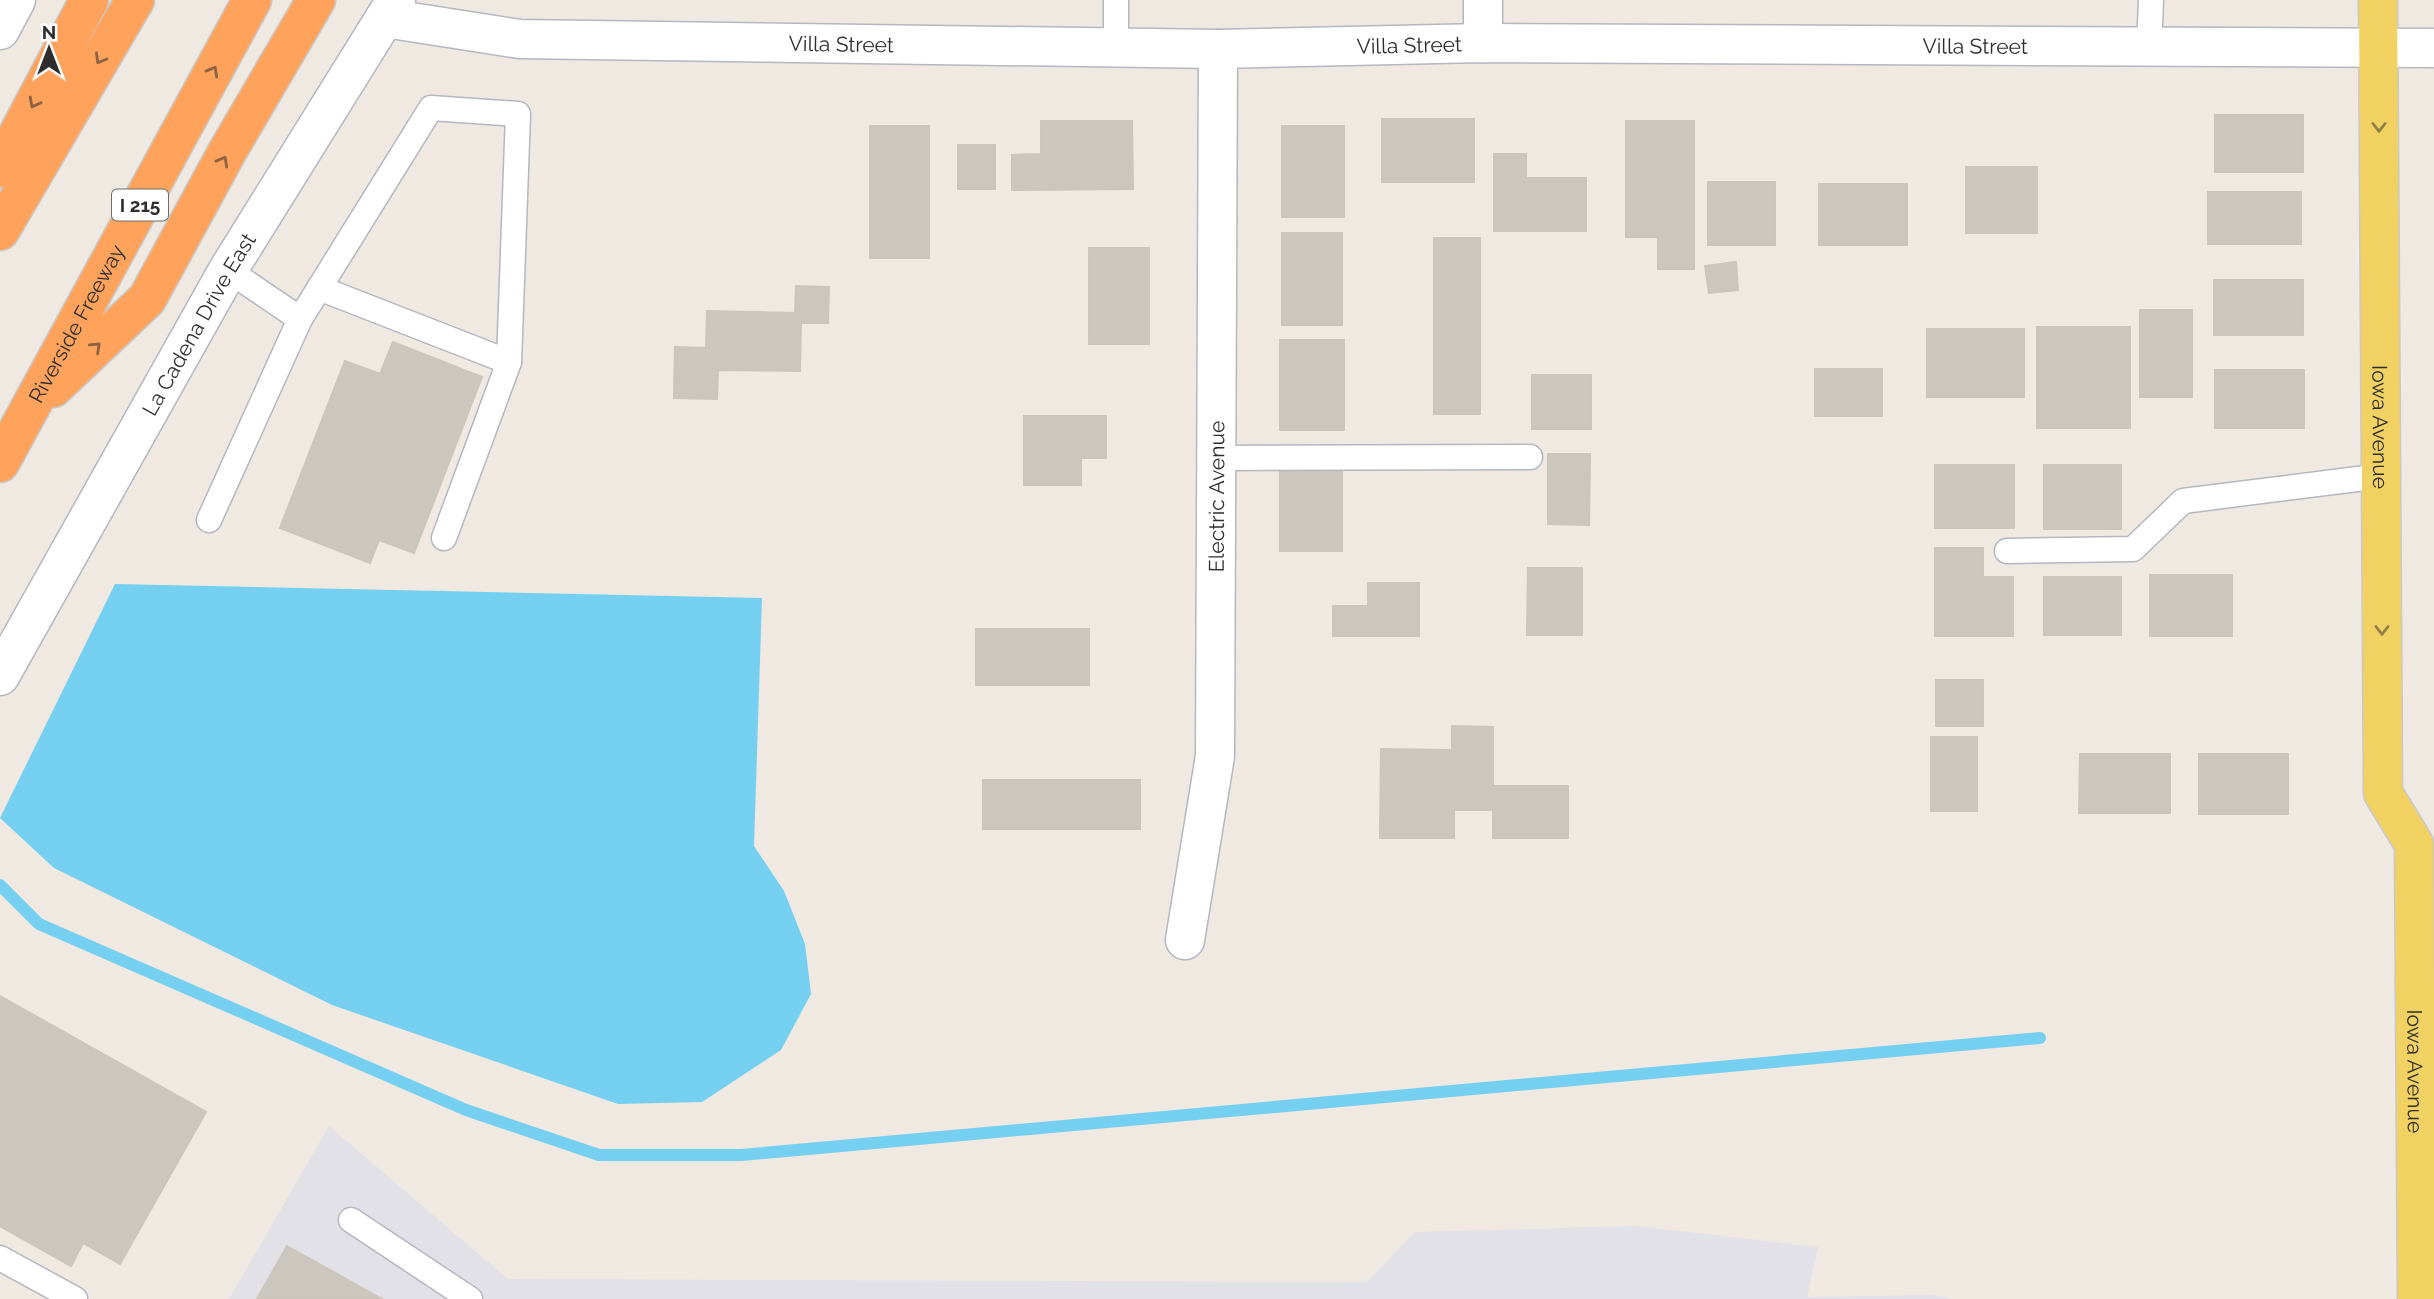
<svg xmlns="http://www.w3.org/2000/svg" width="2434" height="1299" font-family="Raleway,sans-serif">
  <rect width="100%" height="100%" fill="#efe9e1"/>
  <polygon fill="#e3e1e8" points="329,1126 508,1279 1367,1282 1415,1232 1636,1226 1818,1247 1807,1297 1936,1295 1950,1299 229,1299"/>
  <polygon fill="#75cff0" points="115,584 762,598 754,846 784,891 805,944 811,994 781,1050 702,1102 618,1104 332,1005 54,868 0,818"/>
  <g fill="none" stroke-linecap="round" stroke-linejoin="round">
    <polyline stroke="#75cff0" stroke-width="12" points="0,885 39,924 466,1110 599,1155 741,1155 2040,1038"/>
  </g>
  <g fill="#cbc7bf" stroke="#cbc5ba" stroke-width="2">
    <rect x="2215" y="115" width="88" height="57"/>
    <rect x="1382" y="119" width="92" height="63"/>
    <polygon points="1041,121 1132,121 1133,189 1012,190 1012,155 1041,154"/>
    <polygon points="1626,121 1694,121 1694,269 1658,269 1658,237 1626,237"/>
    <rect x="870" y="126" width="59" height="132"/>
    <rect x="1282" y="126" width="62" height="91"/>
    <rect x="958" y="145" width="37" height="44"/>
    <polygon points="1494,154 1526,154 1526,178 1586,178 1586,231 1494,231"/>
    <rect x="1966" y="167" width="71" height="66"/>
    <rect x="1708" y="182" width="67" height="63"/>
    <rect x="1819" y="184" width="88" height="61"/>
    <rect x="2208" y="192" width="93" height="52"/>
    <rect x="1282" y="233" width="60" height="92"/>
    <rect x="1434" y="238" width="46" height="176"/>
    <rect x="1089" y="248" width="60" height="96"/>
    <polygon points="1736,262 1738,290 1709,293 1705,266"/>
    <rect x="2214" y="280" width="89" height="55"/>
    <polygon points="796,286 829,287 828,323 801,323 800,371 718,370 717,399 674,398 675,347 706,348 707,311 795,313"/>
    <rect x="2140" y="310" width="52" height="87"/>
    <rect x="2037" y="327" width="93" height="101"/>
    <rect x="1927" y="329" width="97" height="68"/>
    <rect x="1280" y="340" width="64" height="90"/>
    <polygon points="393,342 482,377 414,553 379,540 370,563 280,528 345,361 380,374"/>
    <rect x="1815" y="369" width="67" height="47"/>
    <rect x="2215" y="370" width="89" height="58"/>
    <rect x="1532" y="375" width="59" height="54"/>
    <polygon points="1024,416 1106,416 1106,458 1081,458 1081,485 1024,485"/>
    <polygon points="1548,454 1590,454 1589,525 1548,524"/>
    <rect x="1280" y="460" width="62" height="91"/>
    <rect x="1935" y="465" width="79" height="63"/>
    <rect x="2044" y="465" width="77" height="64"/>
    <polygon points="1935,548 1983,548 1983,577 2013,577 2013,636 1935,636"/>
    <polygon points="1528,568 1582,568 1582,635 1527,635"/>
    <rect x="2150" y="575" width="82" height="61"/>
    <rect x="2044" y="577" width="77" height="58"/>
    <polygon points="1368,583 1419,583 1419,636 1333,636 1333,606 1368,606"/>
    <rect x="976" y="629" width="113" height="56"/>
    <rect x="1936" y="680" width="47" height="46"/>
    <polygon points="1452,726 1493,727 1493,786 1568,786 1568,838 1493,838 1493,810 1454,810 1454,838 1380,838 1381,749 1452,750"/>
    <rect x="1931" y="737" width="46" height="74"/>
    <polygon points="2080,754 2170,754 2170,813 2079,813"/>
    <rect x="2199" y="754" width="89" height="60"/>
    <rect x="983" y="780" width="157" height="49"/>
    <polygon points="0,996 206,1112 120,1264 83,1243 71,1266 0,1226"/>
    <polygon points="287,1246 382,1299 257,1299"/>
  </g>
  <g fill="none" stroke-linecap="round" stroke-linejoin="round">
    <defs>
      <g id="lane">
        <polyline points="1116,0 1116,47"/>
        <polyline points="2149,47 2151,0"/>
        <polyline points="319,288 509,362"/>
        <polyline points="300,319 431,108 518,114 509,362 444,538"/>
        <polyline points="1217,458 1530,457"/>
        <polyline points="209,520 300,319 228,270"/>
        <polyline points="2007,551 2133,549 2183,501 2381,476"/>
        <polyline points="351,1220 470,1299"/>
        <polyline points="0,1258 75,1299"/>
      </g>
      <g id="street">
        <polyline points="1483,0 1483,43"/>
        <path id="s1" d="M385,18L520,39L1218,49L1483,43L2434,48"/>
        <path id="s2" d="M1185,940L1215,756L1218,49"/>
      </g>
      <g id="secondary">
        <polyline points="0,30 16,0"/>
        <path id="s3" d="M0,676L228,270L396,0"/>
      </g>
      <g id="primary">
        <path id="s4" d="M2378,0L2383,793L2414,844L2417,1299"/>
      </g>
      <g id="highway">
        <polyline points="0,168 89,0"/>
        <polyline points="0,231 135,0"/>
        <polyline points="53,388 147,299 227,152 316,0"/>
        <path id="s5" d="M0,463L252,0"/>
      </g>
    </defs>
    <use href="#lane" stroke="#b4b7c1" stroke-width="27"/>
    <use href="#street" stroke="#b4b7c1" stroke-width="41"/>
    <use href="#secondary" stroke="#b4b7c1" stroke-width="41"/>
    <use href="#primary" stroke="#c9c9c9" stroke-width="41"/>
    <use href="#highway" stroke="#c9c9c9" stroke-width="41"/>
    <use href="#lane" stroke="#fff" stroke-width="24"/>
    <use href="#street" stroke="#fff" stroke-width="38"/>
    <use href="#secondary" stroke="#fff" stroke-width="38"/>
    <use href="#primary" stroke="#f2d163" stroke-width="38"/>
    <use href="#highway" stroke="#ffa35c" stroke-width="38"/>
  </g>
  <defs><path id="oneway-chevron" d="M-2-3.5L2.5 0L-2 3.5" fill="none" stroke-width="1.6" stroke-linecap="round" stroke-linejoin="round" transform="scale(1.75)"/></defs>
  <g stroke="#8c6343">
    <use href="#oneway-chevron" transform="translate(100 59) rotate(120)"/>
    <use href="#oneway-chevron" transform="translate(213 71) rotate(-61)"/>
    <use href="#oneway-chevron" transform="translate(34 103) rotate(118)"/>
    <use href="#oneway-chevron" transform="translate(223 161) rotate(-61)"/>
    <use href="#oneway-chevron" transform="translate(96 347) rotate(-43)"/>
  </g>
  <g stroke="#908048">
    <use href="#oneway-chevron" transform="translate(2379 127) rotate(90)"/>
    <use href="#oneway-chevron" transform="translate(2382 630) rotate(90)"/>
  </g>
  <g text-anchor="middle" dominant-baseline="central" stroke-width="6" stroke-linejoin="round" paint-order="stroke">
    <rect fill="#fff" stroke="#6d6d6d" stroke-width="2" x="112" y="189.5" width="56" height="31" rx="5"/>
    <g font-size="19" font-weight="bold" fill="#2e2e2e">
      <text x="140" y="205">I 215</text>
    </g>
    <g font-size="21" fill="#2e2e2e" stroke="#fff">
      <text stroke="none"><textPath href="#s1" startOffset="458">Villa Street</textPath></text>
      <text stroke="none"><textPath href="#s1" startOffset="1026">Villa Street</textPath></text>
      <text stroke="none"><textPath href="#s1" startOffset="1592">Villa Street</textPath></text>
      <text stroke="none"><textPath href="#s5" startOffset="159">Riverside Freeway</textPath></text>
      <text stroke="none"><textPath href="#s3" startOffset="404">La Cadena Drive East</textPath></text>
      <text stroke="none"><textPath href="#s4" startOffset="427">Iowa Avenue</textPath></text>
      <text stroke="none"><textPath href="#s2" startOffset="446">Electric Avenue</textPath></text>
      <text stroke="none"><textPath href="#s4" startOffset="1080">Iowa Avenue</textPath></text>
    </g>
  </g>
  <g transform="translate(49 49)" stroke="#ffffff" stroke-width="5" paint-order="stroke">
  <path d="M0-5L12 26L0 18L-12 26Z" fill="#2e2e2e"/>
  <text y="-10" font-size="19" font-weight="bold" text-anchor="middle" fill="#2e2e2e">N</text>
  </g>
</svg>
